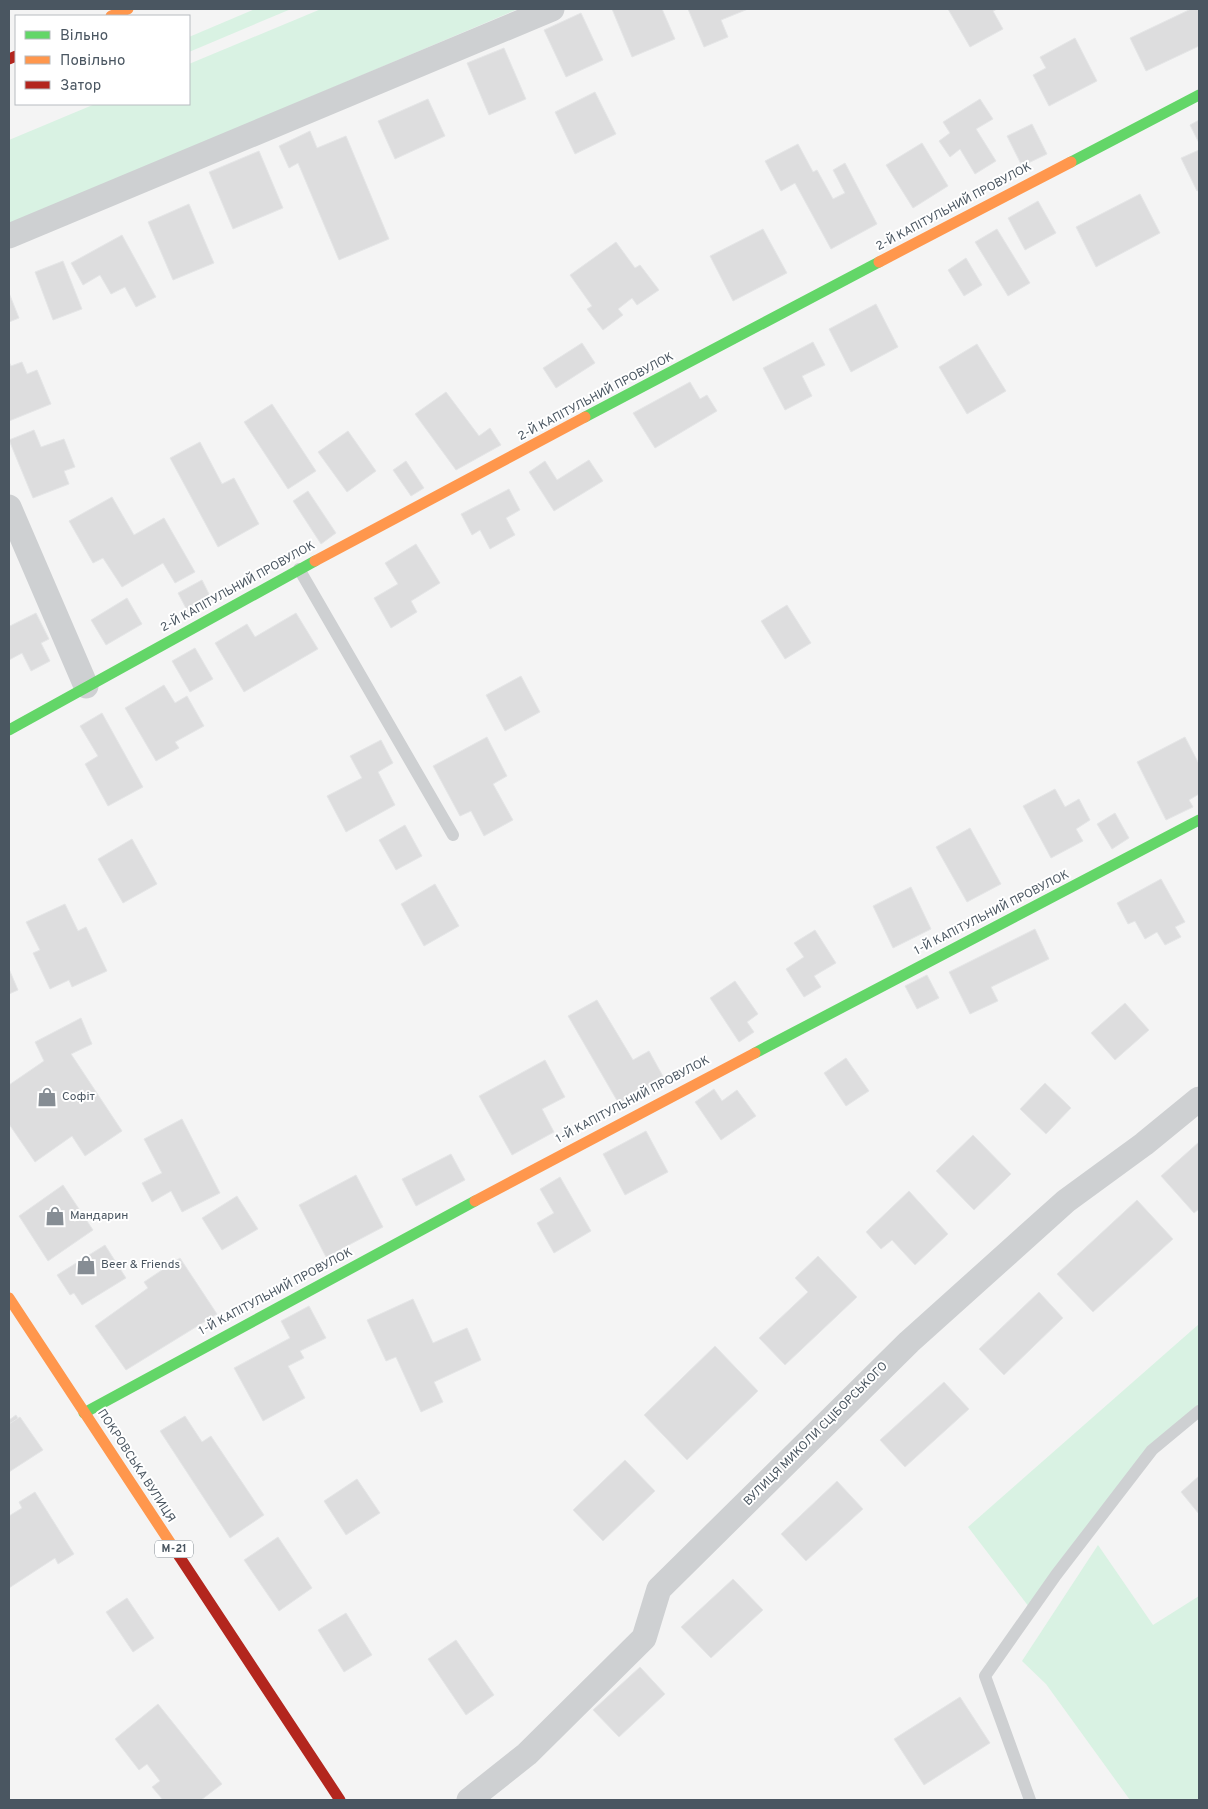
<svg xmlns="http://www.w3.org/2000/svg" width="1208" height="1809" font-family="Overpass,sans-serif">
  <rect width="100%" height="100%" fill="#f4f4f4"/>
  <g fill="#d9f2e3">
    <polygon points="255,9 291,9 189,52 189,37"/>
    <polygon points="321,9 518,9 9,225 9,140 95,104 189,104 189,64"/>
    <polygon points="1199,1324 1199,1407 1196,1406 1029,1607 968,1527"/>
    <polygon points="1098,1545 1153,1625 1199,1596 1199,1800 1130,1800 1046,1684 1022,1661"/>
  </g>
  <g fill="#ddddde" stroke="#e5e6e7">
    <polygon points="612,9 662,9 675,39 632,57"/>
    <polygon points="688,9 748,9 721,20 728,37 704,47"/>
    <polygon points="948,9 997,9 993,11 1003,29 970,47"/>
    <polygon points="1191,9 1199,9 1199,46 1146,71 1130,38"/>
    <polygon points="581,13 603,60 566,77 544,30"/>
    <polygon points="1075,38 1097,81 1049,106 1033,75 1046,68 1040,57"/>
    <polygon points="504,48 526,99 489,115 467,63"/>
    <polygon points="595,92 616,134 575,154 555,112"/>
    <polygon points="428,99 445,136 395,159 378,121"/>
    <polygon points="980,99 993,119 976,129 996,161 975,174 960,149 950,157 939,141 950,133 943,122"/>
    <polygon points="1199,120 1199,143 1190,125"/>
    <polygon points="1032,124 1047,154 1022,166 1007,136"/>
    <polygon points="310,131 317,148 346,136 389,239 339,260 298,163 289,168 279,146"/>
    <polygon points="922,143 948,186 913,208 886,165"/>
    <polygon points="798,144 813,172 817,170 833,199 845,193 833,170 845,163 877,224 831,249 795,183 781,191 765,161"/>
    <polygon points="1199,150 1199,190 1197,191 1181,158"/>
    <polygon points="259,151 283,208 233,229 209,172"/>
    <polygon points="1140,194 1160,233 1096,267 1076,227"/>
    <polygon points="1038,201 1056,233 1025,250 1008,218"/>
    <polygon points="189,204 214,263 173,280 148,222"/>
    <polygon points="763,229 787,273 733,301 710,256"/>
    <polygon points="997,229 1030,283 1008,296 975,242"/>
    <polygon points="122,235 156,297 136,307 125,287 111,294 100,275 83,285 71,263"/>
    <polygon points="616,242 635,268 640,265 659,290 637,305 632,298 618,309 623,315 603,330 587,309 592,306 570,275"/>
    <polygon points="966,258 982,285 964,296 948,270"/>
    <polygon points="63,261 82,309 53,320 35,272"/>
    <polygon points="9,293 19,318 9,322"/>
    <polygon points="876,304 898,347 851,372 829,329"/>
    <polygon points="813,342 825,365 802,376 812,396 785,410 763,368"/>
    <polygon points="582,343 595,363 556,388 543,368"/>
    <polygon points="977,344 1006,391 967,414 939,367"/>
    <polygon points="9,362 11,366 22,362 27,374 37,370 51,404 9,421"/>
    <polygon points="690,382 700,399 707,395 717,411 655,448 633,413"/>
    <polygon points="446,392 479,436 490,428 501,445 456,470 415,414"/>
    <polygon points="272,404 316,471 288,489 244,422"/>
    <polygon points="34,430 41,447 64,439 75,467 64,471 69,484 33,498 9,440"/>
    <polygon points="348,431 376,471 347,492 318,452"/>
    <polygon points="200,442 222,484 234,478 259,524 218,547 170,458"/>
    <polygon points="589,460 603,481 554,511 529,472 545,461 557,480"/>
    <polygon points="406,461 424,488 411,496 393,470"/>
    <polygon points="509,489 520,510 506,518 515,535 490,549 480,530 472,535 461,514"/>
    <polygon points="308,491 336,533 321,544 293,501"/>
    <polygon points="112,497 134,535 164,518 195,572 175,583 163,563 122,587 103,558 93,563 69,521"/>
    <polygon points="416,544 440,583 411,601 417,612 391,628 374,598 398,584 385,563"/>
    <polygon points="202,580 213,602 189,614 178,593"/>
    <polygon points="127,598 142,624 106,645 91,620"/>
    <polygon points="787,605 811,643 785,659 761,621"/>
    <polygon points="36,613 49,639 41,643 50,661 31,671 22,653 9,660 9,624 10,626"/>
    <polygon points="296,613 318,649 244,692 215,643 247,624 255,637"/>
    <polygon points="195,648 213,679 190,692 172,661"/>
    <polygon points="521,676 540,712 505,731 486,695"/>
    <polygon points="164,685 175,703 187,696 204,726 175,742 179,748 156,761 125,708"/>
    <polygon points="102,713 143,787 108,806 85,764 98,756 80,726"/>
    <polygon points="487,737 507,776 493,784 513,820 484,836 471,811 460,816 433,766"/>
    <polygon points="1185,737 1199,764 1199,794 1189,800 1193,807 1166,820 1137,762"/>
    <polygon points="381,740 393,763 378,772 395,805 346,832 327,796 362,778 350,756"/>
    <polygon points="1055,789 1065,807 1079,799 1090,820 1076,829 1083,841 1051,858 1023,806"/>
    <polygon points="1115,813 1129,838 1112,849 1097,824"/>
    <polygon points="405,825 422,856 396,870 379,840"/>
    <polygon points="970,828 1001,884 967,902 936,847"/>
    <polygon points="132,839 157,884 123,903 98,859"/>
    <polygon points="1161,879 1185,922 1175,927 1181,937 1165,945 1157,932 1145,939 1135,921 1128,924 1117,903"/>
    <polygon points="435,884 459,926 424,946 401,904"/>
    <polygon points="911,887 931,929 893,948 873,906"/>
    <polygon points="65,904 78,931 86,927 107,971 72,987 69,980 50,989 33,953 40,950 26,922"/>
    <polygon points="1035,929 1049,959 991,987 998,1001 970,1014 949,972"/>
    <polygon points="815,930 836,963 814,976 821,987 804,997 786,969 804,957 794,943"/>
    <polygon points="9,969 18,990 9,994"/>
    <polygon points="927,975 939,998 917,1009 905,986"/>
    <polygon points="735,981 758,1014 747,1022 754,1032 739,1042 710,998"/>
    <polygon points="597,1000 633,1060 649,1051 665,1080 619,1104 568,1016"/>
    <polygon points="1125,1003 1149,1030 1115,1060 1091,1033"/>
    <polygon points="81,1018 92,1044 71,1054 122,1131 85,1156 72,1136 35,1162 9,1124 9,1085 44,1061 35,1042"/>
    <polygon points="846,1058 869,1091 846,1106 824,1073"/>
    <polygon points="545,1060 565,1097 542,1109 554,1132 512,1155 479,1096"/>
    <polygon points="1045,1083 1071,1108 1046,1134 1020,1109"/>
    <polygon points="714,1089 722,1101 737,1090 756,1116 721,1140 695,1102"/>
    <polygon points="182,1119 220,1193 182,1212 171,1191 152,1202 142,1183 162,1173 144,1139"/>
    <polygon points="646,1131 668,1172 625,1195 603,1154"/>
    <polygon points="973,1135 1011,1174 974,1210 936,1171"/>
    <polygon points="1199,1142 1199,1209 1194,1213 1161,1176"/>
    <polygon points="451,1154 465,1180 416,1206 402,1179"/>
    <polygon points="356,1175 383,1227 326,1257 299,1205"/>
    <polygon points="560,1177 591,1231 554,1253 537,1223 554,1213 540,1189"/>
    <polygon points="63,1185 93,1230 48,1261 19,1216"/>
    <polygon points="909,1191 948,1234 915,1265 892,1240 881,1249 866,1232"/>
    <polygon points="237,1196 258,1229 222,1250 202,1218"/>
    <polygon points="1137,1200 1173,1239 1093,1312 1057,1274"/>
    <polygon points="105,1245 126,1278 82,1305 74,1293 70,1295 57,1275"/>
    <polygon points="818,1256 857,1297 785,1365 759,1338 808,1292 795,1278"/>
    <polygon points="180,1258 217,1314 126,1370 95,1326 148,1288 144,1282"/>
    <polygon points="1039,1292 1063,1318 1004,1375 979,1349"/>
    <polygon points="413,1299 433,1343 467,1328 481,1360 434,1382 443,1402 421,1412 396,1357 386,1361 367,1320"/>
    <polygon points="309,1306 326,1338 300,1351 304,1358 288,1366 305,1398 263,1421 234,1368 290,1338 281,1321"/>
    <polygon points="715,1346 758,1391 687,1460 644,1415"/>
    <polygon points="944,1382 969,1409 905,1467 880,1440"/>
    <polygon points="16,1415 37,1450 9,1467 9,1420"/>
    <polygon points="185,1416 202,1442 211,1436 264,1515 230,1538 160,1431"/>
    <polygon points="20,1417 43,1450 9,1472 9,1424"/>
    <polygon points="625,1460 655,1491 603,1541 573,1510"/>
    <polygon points="1199,1476 1199,1514 1181,1492"/>
    <polygon points="357,1479 380,1513 346,1535 324,1501"/>
    <polygon points="837,1481 863,1509 806,1561 781,1534"/>
    <polygon points="35,1492 74,1554 58,1564 55,1558 9,1588 9,1516 22,1508 19,1502"/>
    <polygon points="278,1537 312,1588 279,1611 244,1560"/>
    <polygon points="733,1579 763,1610 711,1658 681,1627"/>
    <polygon points="127,1598 154,1638 133,1652 106,1612"/>
    <polygon points="346,1613 372,1655 344,1672 318,1630"/>
    <polygon points="456,1640 494,1695 466,1715 428,1659"/>
    <polygon points="640,1667 665,1694 619,1737 593,1710"/>
    <polygon points="960,1697 990,1743 924,1785 894,1739"/>
    <polygon points="158,1704 222,1784 201,1800 163,1800 152,1787 160,1781 147,1764 139,1770 115,1739"/>
  </g>
  <g fill="none" stroke-linecap="round" stroke-linejoin="round">
    <g stroke="#ced0d2" stroke-width="12">
      <polyline points="299,569 453,835"/>
      <polyline points="1030,1800 985,1676 1056,1575 1152,1450 1199,1411"/>
    </g>
    <g stroke="#ced0d2" stroke-width="25">
      <polyline points="9,236 552,9"/>
      <polyline points="9,507 86,686"/>
      <polyline points="469,1800 527,1754 644,1638 659,1589 909,1342 1066,1201 1144,1144 1199,1099"/>
    </g>
    <g stroke="#63d668" stroke-width="11">
      <polyline points="1071,162 1199,95"/>
      <polyline points="585,417 879,262"/>
      <polyline points="9,730 315,561"/>
      <polyline points="755,1053 1199,820"/>
      <polyline points="84,1413 475,1201"/>
    </g>
    <g stroke="#ff974d" stroke-width="11">
      <polyline points="111,16 128,9"/>
      <polyline points="879,262 1071,162"/>
      <polyline points="315,561 585,417"/>
      <polyline points="475,1201 755,1053"/>
      <polyline points="9,1298 179,1556"/>
    </g>
    <g stroke="#b3261e" stroke-width="11">
      <polyline points="9,59 16,56"/>
      <polyline points="179,1556 340,1800"/>
    </g>
  </g>
  <defs>
    <symbol id="shop-bare" viewBox="-9 -9 18 18"><path d="M-5-2.5h2.3a2.7 3.5 0 0 1 5.4 0H5L5.5 6h-11ZM-1.5-2.5h3a1.5 2.3 0 0 0-3 0Z" fill="#868d94" stroke="#fff" stroke-width="2.5" paint-order="stroke"/></symbol>
  </defs>
  <g fill-rule="evenodd">
    <use href="#shop-bare" x="33" y="1083" width="28" height="28"/>
    <use href="#shop-bare" x="41" y="1202" width="28" height="28"/>
    <use href="#shop-bare" x="72" y="1251" width="28" height="28"/>
  </g>
  <g text-anchor="middle" dominant-baseline="central" stroke-width="4" stroke-linejoin="round" paint-order="stroke">
    <rect fill="#fff" stroke="#808990" stroke-width="1" x="155" y="1540.5" width="38" height="17" rx="4"/>
    <g font-size="11" font-weight="bold" fill="#4a5661">
      <text x="174" y="1549">М-21</text>
    </g>
    <g font-size="12" fill="#4a5661" stroke="#fff">
      <text transform="translate(954 207) rotate(-28)">2-Й КАПІТУЛЬНИЙ ПРОВУЛОК</text>
      <text transform="translate(596 397) rotate(-28)">2-Й КАПІТУЛЬНИЙ ПРОВУЛОК</text>
      <text transform="translate(238 587) rotate(-29)">2-Й КАПІТУЛЬНИЙ ПРОВУЛОК</text>
      <text transform="translate(992 913) rotate(-27)">1-Й КАПІТУЛЬНИЙ ПРОВУЛОК</text>
      <text transform="translate(633 1100) rotate(-28)">1-Й КАПІТУЛЬНИЙ ПРОВУЛОК</text>
      <text transform="translate(276 1292) rotate(-28)">1-Й КАПІТУЛЬНИЙ ПРОВУЛОК</text>
      <text transform="translate(816 1434) rotate(-45)">ВУЛИЦЯ МИКОЛИ СЦІБОРСЬКОГО</text>
      <text transform="translate(136 1466) rotate(57)">ПОКРОВСЬКА ВУЛИЦЯ</text>
    </g>
    <g font-size="12" fill="#4a5661" stroke="#fff" text-anchor="start">
      <text x="62" y="1097">Софіт</text>
      <text x="70" y="1216">Мандарин</text>
      <text x="101" y="1265">Beer &amp; Friends</text>
    </g>
  </g>
  <rect width="1208" height="1809" fill="none" stroke="#4a5661" stroke-width="20"/>
  <rect x="15" y="15" width="175" height="90" fill="#ffffff" stroke="#b7bbc0"/>
  <rect x="25" y="31" width="25" height="8" fill="#63d668" stroke="#b7bbc0"/>
  <text x="60" y="40" font-size="15" fill="#4a5661">Вільно</text>
  <rect x="25" y="56" width="25" height="8" fill="#ff974d" stroke="#b7bbc0"/>
  <text x="60" y="65" font-size="15" fill="#4a5661">Повільно</text>
  <rect x="25" y="81" width="25" height="8" fill="#b3261e" stroke="#b7bbc0"/>
  <text x="60" y="90" font-size="15" fill="#4a5661">Затор</text>
</svg>
